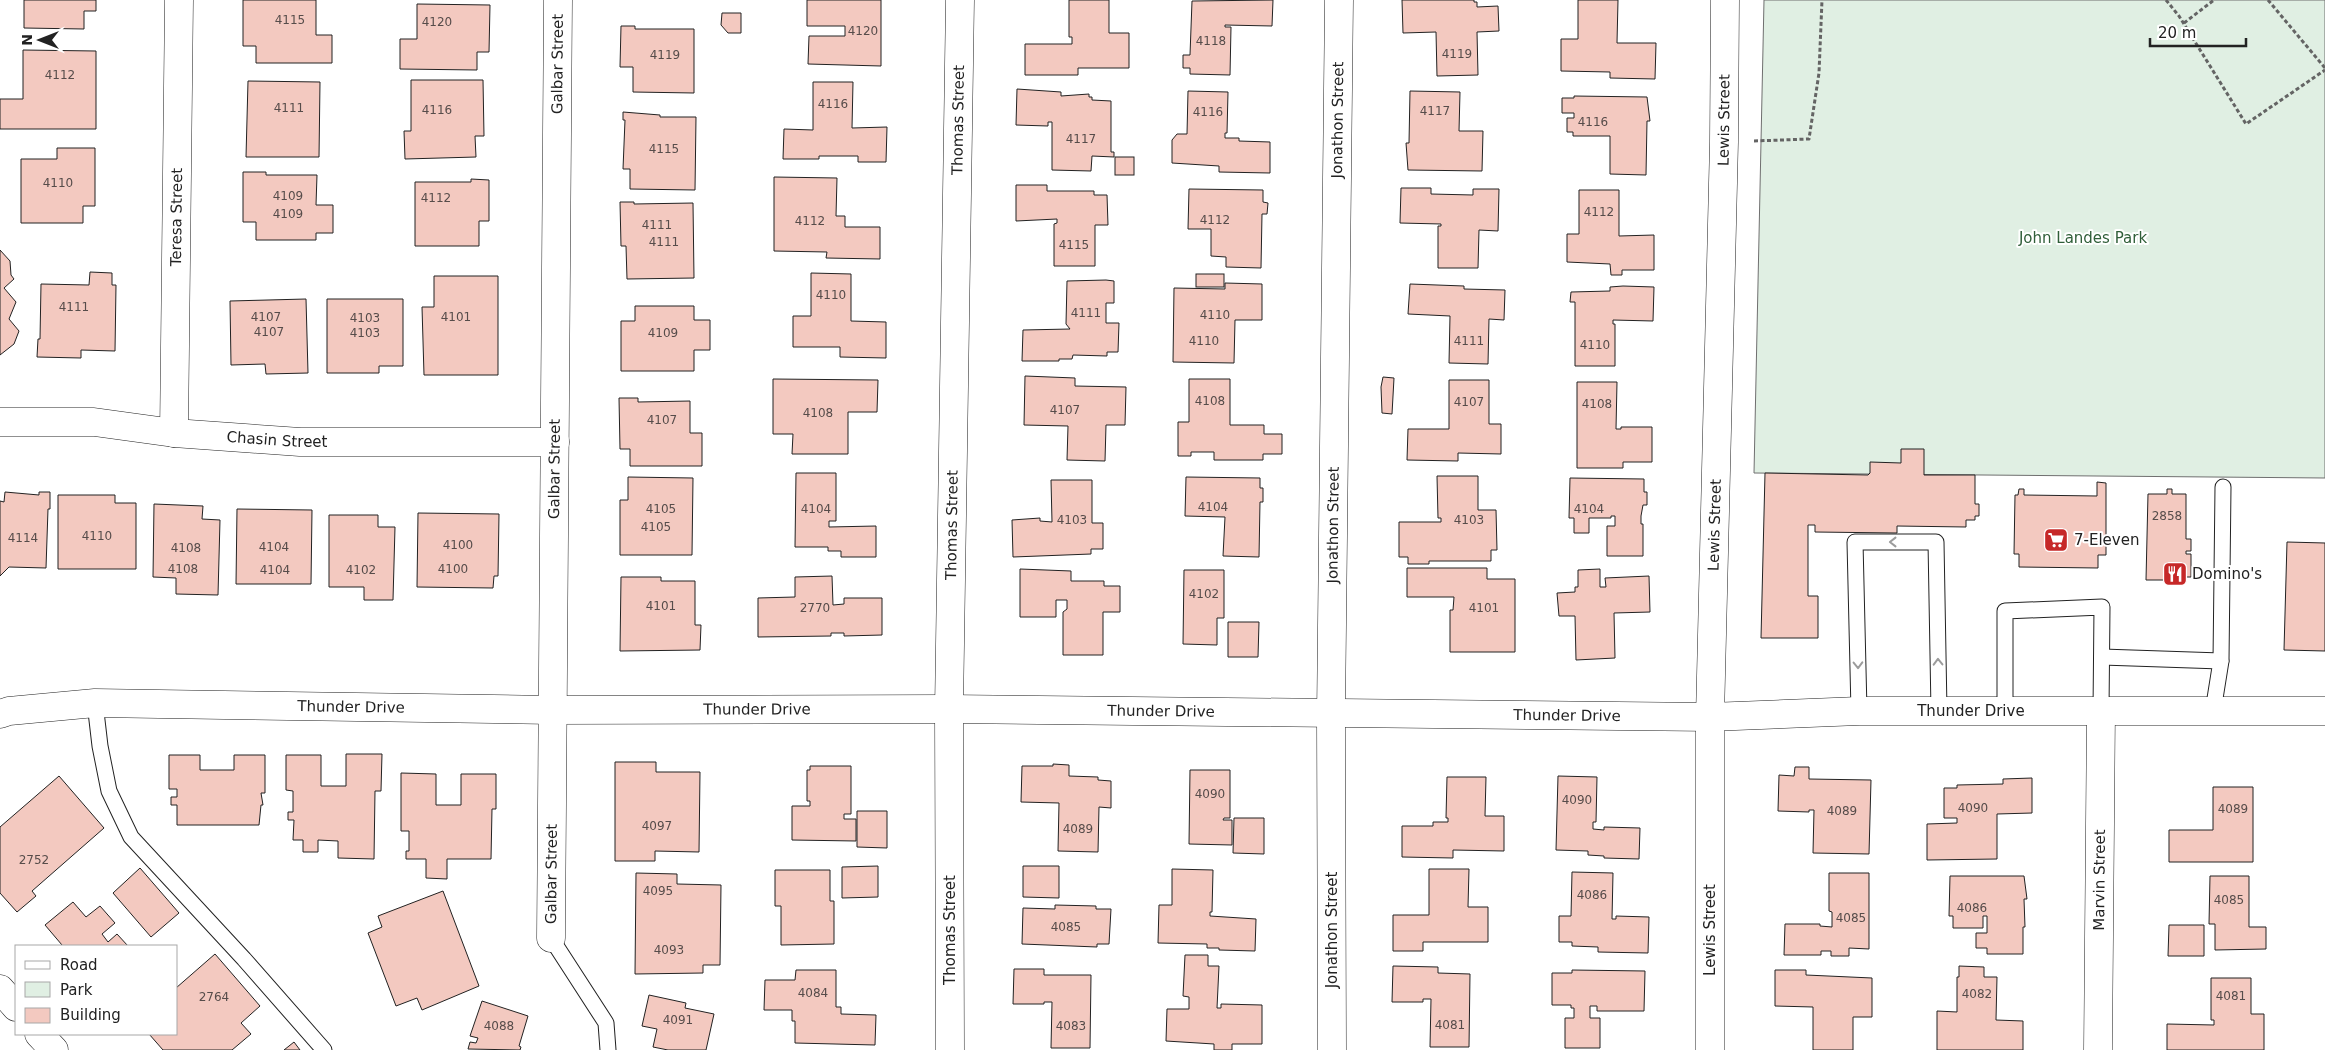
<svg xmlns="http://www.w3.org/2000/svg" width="2325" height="1050" font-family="'DejaVu Sans',sans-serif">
	<rect width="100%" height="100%" fill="#fff"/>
	<path fill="#e0efe3" stroke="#6f6f6f" d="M1764,0H2325V478L1754,473Z"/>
	<g fill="#f3c9c0" stroke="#222">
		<path d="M24,0H96V11H84V29L24,28Z"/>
		<path d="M243,0H316V35H332V63H256V46H243Z"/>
		<path d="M807,0H881V66L808,64L809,36H845V26H807Z"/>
		<path d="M1069,0H1109V33H1129V68H1078V75H1025V44H1072V37H1069Z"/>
		<path d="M1273,0L1272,26L1225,25V27H1231L1230,75L1190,74V68H1183V55H1190L1192,1Z"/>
		<path d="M1402,0H1474V2H1477V7L1498,6L1499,31L1477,32L1478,75L1437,76L1436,32L1403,33Z"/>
		<path d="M1578,0H1618L1617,43H1656L1655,79L1610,78V72L1561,71V39H1578Z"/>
		<path d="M417,4L490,5L489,52H477V70L400,69V39H417Z"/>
		<path d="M722,13H741V33H728L721,25Z"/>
		<path d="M621,26H635V29H694V93L633,92V67H620Z"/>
		<path d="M23,50L96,51V129H0V99H23Z"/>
		<path d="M411,80H483L484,136H475L476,157L405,159L404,131H411Z"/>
		<path d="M248,81L320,82L319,157H246Z"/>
		<path d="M813,82H853L852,128L887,127L886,162H858V156H819V159H783L784,129L813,130Z"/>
		<path d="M1017,89L1061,92V96L1089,94V97H1092V100L1111,101V152H1114V157L1092,156L1091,171L1052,170V122H1048V126L1016,125Z"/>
		<path d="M1188,91L1228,92L1227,133H1225V138H1239V141L1270,142V173L1219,172V166L1172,163V140L1177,134H1187Z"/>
		<path d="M1410,91L1460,92L1459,131H1483L1482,171L1408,170L1406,143H1409Z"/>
		<path d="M1574,96L1647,97L1650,121H1647L1646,175L1610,174V136H1573V132H1567V118H1574V113H1562V98H1574Z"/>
		<path d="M623,112L660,115V117H696L695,190L630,189V169H623L625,120H623Z"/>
		<path d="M57,148H95V206H83V223H21V159H57Z"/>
		<rect x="1115" y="157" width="19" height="18"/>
		<path d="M243,172H266V175H317L316,205H333V233H316V240H256V222H243Z"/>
		<path d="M774,177L837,178L836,216H845V227H880V259L826,258L827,252L774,251Z"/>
		<path d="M471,179L489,180V221H479V246H415V182H471Z"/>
		<path d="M1016,185H1047V191H1094V195H1107L1108,225H1095V266H1054V224L1057,223V219L1016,221Z"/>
		<path d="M1401,188H1431V194L1473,195V189H1499L1498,231L1479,230L1478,268H1438V226H1441V224L1400,223Z"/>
		<path d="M1189,189L1263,190V202L1268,203L1267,214H1262L1261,268L1226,267V257L1211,256V229H1188Z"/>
		<path d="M1579,190H1619V236L1654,235V270H1622V275H1611L1610,264L1567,262V234H1579Z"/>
		<path d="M620,202H634V204L693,203L694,278L627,279L626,246H621Z"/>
		<path d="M0,250L10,261L11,275L14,279L4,288L16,302L9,319L19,331L14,344L0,355Z"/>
		<path d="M90,272L112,273V285H116L115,351L81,350V358L37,357L38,339H40L41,284L89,285Z"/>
		<path d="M811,273L851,274V321L886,322V358L840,357V347H793V316H811Z"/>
		<rect x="1196" y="274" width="28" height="13"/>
		<path d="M434,276H498V375H424L422,307H434Z"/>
		<path d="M1106,280L1114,281V303H1106V323H1119L1118,352H1107V356L1073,355L1072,359H1059V361H1022L1023,330L1070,329L1066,324L1067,281Z"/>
		<path d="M1225,283L1262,284V320H1235L1234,363L1173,362L1174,288L1225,289Z"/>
		<path d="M1410,284L1464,286V289L1505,290L1504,320L1489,319L1488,364L1449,363L1450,316L1408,314Z"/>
		<path d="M1623,286L1654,287L1653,321L1613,320V324H1615V366H1575V302H1570L1571,292L1610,291V287Z"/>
		<path d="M306,299L308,373L266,374L265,364L231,365L230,301Z"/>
		<path d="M327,299H403V366H379V373H327Z"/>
		<path d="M635,306H694V320H710V350H694V371H621V321H635Z"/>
		<path d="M1025,376L1075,378V386L1126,387L1125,425H1106L1105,461L1067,460L1068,426L1024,425Z"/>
		<path d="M1383,377L1394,378L1392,414L1382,413L1381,387Z"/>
		<path d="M773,379L878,380L877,412H848V454H792L793,434H773Z"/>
		<path d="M1189,379H1230V425H1264V434H1282V454H1263V460H1214V452H1191V456H1178V422H1189Z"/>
		<path d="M1449,380H1489V424H1501V454L1458,453V461L1407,460L1408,429H1449Z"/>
		<path d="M1577,382H1617L1616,429H1621V427H1652V462H1623V468H1577Z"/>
		<path d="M619,398H638V402L690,401V433H702V466H630V449H620Z"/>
		<path d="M1901,449H1924V475H1975V504H1979V516H1975V520H1966V527L1897,526V533L1815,532V525H1808V596H1818V638H1761L1765,473L1868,475L1870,473V462L1901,463Z"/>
		<path d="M796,473H836V521H829V527L876,526V557H841V551H828V547H795Z"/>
		<path d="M1437,476H1478V510H1496L1497,550H1491V561H1429V564H1408V557H1399V522H1441V518H1438Z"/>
		<path d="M628,477L693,478L692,555H620V500H628Z"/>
		<path d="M1186,477L1260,478V488H1263V502H1260L1259,557L1223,556L1225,517L1185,516Z"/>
		<path d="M1570,478L1644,479V492H1647V505H1643L1641,516V524H1643V556H1607V526H1615V516H1611V518H1589V533H1574V518H1569Z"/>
		<path d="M1051,480H1092V523H1103V549H1091V554L1013,557L1012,520L1040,518V521L1052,522Z"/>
		<path d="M2097,482L2106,483V555H2098V568L2019,567V554H2014L2015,495H2018L2019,489H2024V495L2097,496Z"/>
		<path d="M2167,489H2172V494H2186V539H2191V551H2186V554H2191V577H2186V580H2146L2148,494H2167Z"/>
		<path d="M5,492L39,495V492H50V509H48L46,568L9,567L0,576V501L4,502Z"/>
		<path d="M58,495H115V503H136V569H58Z"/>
		<path d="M154,504L203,506L202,519L220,520L218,595L176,594V578L153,577Z"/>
		<path d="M237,509L312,510L311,584H236Z"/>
		<path d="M418,513L499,514L498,576H494L493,588L417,587Z"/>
		<path d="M329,515H378V527H395L393,600H364V587H329Z"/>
		<path d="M2287,542L2325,543V651L2284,650Z"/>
		<path d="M1407,568H1487V579H1515V652H1450V610H1453L1454,597H1407Z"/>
		<path d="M1020,569L1071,571V581H1104V586H1120V612H1103V655H1063V612L1067,609V600H1056V617H1020Z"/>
		<path d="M1600,569V587H1606L1605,578L1649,576L1650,612L1614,613L1615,658L1576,660L1575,616H1559L1557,593L1575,592V587H1578V570Z"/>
		<path d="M1184,570H1224V618H1217V645L1183,644Z"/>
		<path d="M832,576L833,605L844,604V598H882V635L844,636V633H831V636L758,637V598L795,597V577Z"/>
		<path d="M621,577H661V581H695V625H701L700,650L620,651Z"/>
		<path d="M1228,622H1259L1258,657H1228Z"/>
		<path d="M346,754H382L381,791H375L374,859L338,858V841L318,840V852H303V840H293L294,820H288V812H293V791L286,790V755H321V786H346Z"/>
		<path d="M169,755H200V770H234V755H265V793H261L263,805H261L259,825H177V805H171V797H177V789H169Z"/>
		<path d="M615,762H656V772H700L699,852L655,851V861H615Z"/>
		<path d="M1053,764L1069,765V776L1098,777V780L1111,781V808L1099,807L1098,852L1058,851L1059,803L1021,802L1022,766H1053Z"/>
		<path d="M810,766H851V814H844V819H856V841L792,840V806H810V801H807V770H810Z"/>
		<path d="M1795,767H1809V779L1871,780L1869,854L1813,853L1814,810H1809V812L1778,811L1779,775L1794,776Z"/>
		<path d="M1190,770H1230V818H1224L1223,820H1232V845L1189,844Z"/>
		<path d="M401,773L436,774V805H461V774H496V809H492L491,859H447V879L426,878V859H406V851H409V831H401Z"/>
		<path d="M59,776L104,828L32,891L36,896L17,912L0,893V827Z"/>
		<path d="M1558,776L1597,777L1596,822H1593V829L1604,830V827L1640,828L1639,859L1604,858V856L1588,855V851L1556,850Z"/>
		<path d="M1447,777H1486L1485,816H1504V851L1453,850V858L1402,857V826H1433V822H1448V818H1446Z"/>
		<path d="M2032,778V813L1997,814V859L1927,860V824L1957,823V818H1944V788H1957V785L2003,784V779Z"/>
		<path d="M2213,787H2253V862H2169V830H2213Z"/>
		<path d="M857,811H887V848L857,847Z"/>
		<path d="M1234,818H1264V854L1233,853Z"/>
		<path d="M878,866V897L842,898V867Z"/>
		<path d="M1023,866H1059V898L1023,897Z"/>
		<path d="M140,868L179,913L151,937L113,893Z"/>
		<path d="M1172,869L1213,870L1212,912H1210V916L1256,919L1255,951L1219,950V948H1207V944L1158,943L1159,905H1172Z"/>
		<path d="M1429,869H1469L1468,907H1488V942H1423V951H1393V915H1429Z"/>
		<path d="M775,870H830V901H834V944L781,945V906H775Z"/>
		<path d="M1572,872L1613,873L1612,919H1616V916L1649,917L1648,953L1598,952V947L1572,946V942H1559V916H1571Z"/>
		<path d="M636,873L677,874V884L721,885L720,965H703V973L635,974Z"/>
		<path d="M1829,873H1869V949L1849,948V956H1831V951H1821V955H1784L1785,924H1820V926L1832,927V912L1829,911Z"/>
		<path d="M1950,876H2024L2027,899H2024L2025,927H2023V954H1987V948H1976V933H1987V916H1983V928H1953V916H1949Z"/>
		<path d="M2210,876H2249V927H2266V949L2215,950V924H2209Z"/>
		<path d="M443,891L479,986L422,1010L417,998L396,1006L368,933L382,927L378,916Z"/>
		<path d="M73,902L86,917L100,906L115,923L102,934L108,942L117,934L128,946H60L62,945L45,925Z"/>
		<path d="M1055,905L1096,906V909H1111L1109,944H1097V947L1022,944L1023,908L1055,909Z"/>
		<path d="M2169,925H2204V956H2168Z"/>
		<path d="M215,954L260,1006L241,1023L251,1034L232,1050H163L149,1034H176V988Z"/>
		<path d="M1185,955H1208V966H1219L1217,1008H1221V1004L1262,1005V1044H1232V1050H1214V1044L1166,1041L1167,1009H1189V997L1183,996Z"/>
		<path d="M1393,966L1438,967V973L1470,974L1469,1047H1430L1431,999H1423V1002H1392Z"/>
		<path d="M1959,966L1984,967V977H1997L1996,1020L2023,1021V1050H1937V1011L1957,1012V977H1959Z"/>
		<path d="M1014,969H1044V975H1091L1090,1048H1051L1052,1002H1044V1004H1013Z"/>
		<path d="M796,970H836V1007H841V1014L876,1015L875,1045L795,1043V1021H792V1010H764L765,980H795Z"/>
		<path d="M1572,970L1645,971L1644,1011H1597V1006H1590V1018H1600V1048H1565V1018H1574V1008H1571V1005H1552V973H1572Z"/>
		<path d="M1775,970H1806V975L1872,978V1017H1853V1050H1813V1007L1775,1006Z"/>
		<path d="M2211,978H2251V1014H2264V1050H2167V1024L2214,1025V1020H2211Z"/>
		<path d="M649,995L686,1003L685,1008L714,1014L706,1050H668L653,1047L657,1029L642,1026Z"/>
		<path d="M482,1001L528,1016L519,1046L521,1047L520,1050L468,1049L470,1042L476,1043L478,1038L470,1036Z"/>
		<path d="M294,1042L300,1050H284Z"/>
	</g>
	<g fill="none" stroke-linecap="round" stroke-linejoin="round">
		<defs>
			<g id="lane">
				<path d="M2102,657L2221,661L2213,711"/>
				<path d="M2221,661L2223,487"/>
				<path d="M95,703L100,746L109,791L131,837L244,959L324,1050"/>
				<path d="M1859,711L1855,542H1936L1939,711"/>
				<path d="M2005,711V611L2102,607L2101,711"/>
				<path d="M551,938L606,1023L608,1050"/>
			</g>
			<g id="street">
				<path id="s1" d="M0,422H94L174,433L300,442H555"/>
				<path id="s2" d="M174,433L179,0"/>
				<path id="s3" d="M551,938L558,0"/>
				<path id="s4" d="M950,1050L949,709L960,0"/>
				<path id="s5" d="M1332,1050L1331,715L1339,0"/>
				<path id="s6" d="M1710,1050V717L1724,142L1725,0"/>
				<path id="s7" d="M2098,1050L2101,711"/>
			</g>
			<g id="secondary">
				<path id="s8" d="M0,714L9,711L95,703L552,710L949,709L1710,717L1859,711H2325"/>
			</g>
			<g id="primary">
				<path d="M0,989L16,1007"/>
				<path d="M39,1034L54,1050"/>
			</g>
		</defs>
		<use href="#lane" stroke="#222" stroke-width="17"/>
		<use href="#street" stroke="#222" stroke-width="29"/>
		<use href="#secondary" stroke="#222" stroke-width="29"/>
		<use href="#primary" stroke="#222" stroke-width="29"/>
		<g stroke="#646464" stroke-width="3" stroke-dasharray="4 2.5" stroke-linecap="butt">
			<path d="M2166,0L2179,16L2246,124L2325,70"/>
			<path d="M2268,0L2325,68"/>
			<path d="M2184,23L2214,0"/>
			<path d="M1754,141L1809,139L1819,73L1822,0"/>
		</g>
		<use href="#lane" stroke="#fff" stroke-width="15"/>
		<use href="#street" stroke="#fff" stroke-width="28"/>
		<use href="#secondary" stroke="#fff" stroke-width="28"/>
		<use href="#primary" stroke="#fff" stroke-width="28"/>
	</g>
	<defs><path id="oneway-chevron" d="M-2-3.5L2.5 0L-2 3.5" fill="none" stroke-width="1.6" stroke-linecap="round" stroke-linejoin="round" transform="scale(1.25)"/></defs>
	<g stroke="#9c9c9c">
		<use href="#oneway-chevron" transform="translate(1893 542) rotate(-180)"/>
		<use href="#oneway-chevron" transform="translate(1938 662) rotate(-91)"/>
		<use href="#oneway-chevron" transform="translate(1858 665) rotate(89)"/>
	</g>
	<defs>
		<symbol id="supermarket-square" viewBox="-11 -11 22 22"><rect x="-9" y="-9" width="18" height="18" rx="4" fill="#c62828" stroke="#fff"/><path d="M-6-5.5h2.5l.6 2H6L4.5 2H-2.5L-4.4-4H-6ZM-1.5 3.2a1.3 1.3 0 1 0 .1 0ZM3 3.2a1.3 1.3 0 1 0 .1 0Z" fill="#fff"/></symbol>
		<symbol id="restaurant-square" viewBox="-11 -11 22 22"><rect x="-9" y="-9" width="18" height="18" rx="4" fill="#c62828" stroke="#fff"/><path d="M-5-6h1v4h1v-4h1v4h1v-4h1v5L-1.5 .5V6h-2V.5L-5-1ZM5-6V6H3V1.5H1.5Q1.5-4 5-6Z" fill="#fff"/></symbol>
	</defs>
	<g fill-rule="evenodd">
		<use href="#supermarket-square" x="2042" y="526" width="28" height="28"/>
		<use href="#restaurant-square" x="2161" y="560" width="28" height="28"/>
	</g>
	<g text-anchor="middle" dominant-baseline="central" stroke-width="4" stroke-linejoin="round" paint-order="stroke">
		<g font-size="12" fill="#564c4a">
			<text x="290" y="20">4115</text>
			<text x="437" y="22">4120</text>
			<text x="863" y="31">4120</text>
			<text x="1211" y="41">4118</text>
			<text x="1457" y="54">4119</text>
			<text x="665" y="55">4119</text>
			<text x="60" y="75">4112</text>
			<text x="833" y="104">4116</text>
			<text x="289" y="108">4111</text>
			<text x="437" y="110">4116</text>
			<text x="1435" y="111">4117</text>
			<text x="1208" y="112">4116</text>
			<text x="1593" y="122">4116</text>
			<text x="1081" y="139">4117</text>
			<text x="664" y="149">4115</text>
			<text x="58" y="183">4110</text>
			<text x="288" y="196">4109</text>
			<text x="436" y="198">4112</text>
			<text x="1599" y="212">4112</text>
			<text x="288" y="214">4109</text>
			<text x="1215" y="220">4112</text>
			<text x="810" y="221">4112</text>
			<text x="657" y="225">4111</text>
			<text x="664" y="242">4111</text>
			<text x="1074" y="245">4115</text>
			<text x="831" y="295">4110</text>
			<text x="74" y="307">4111</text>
			<text x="1086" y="313">4111</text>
			<text x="1215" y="315">4110</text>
			<text x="266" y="317">4107</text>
			<text x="456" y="317">4101</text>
			<text x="365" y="318">4103</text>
			<text x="269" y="332">4107</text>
			<text x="365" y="333">4103</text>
			<text x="663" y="333">4109</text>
			<text x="1204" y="341">4110</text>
			<text x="1469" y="341">4111</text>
			<text x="1595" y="345">4110</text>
			<text x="1210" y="401">4108</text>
			<text x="1469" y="402">4107</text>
			<text x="1597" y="404">4108</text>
			<text x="1065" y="410">4107</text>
			<text x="818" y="413">4108</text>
			<text x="662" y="420">4107</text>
			<text x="1213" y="507">4104</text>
			<text x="661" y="509">4105</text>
			<text x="816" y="509">4104</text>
			<text x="1589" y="509">4104</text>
			<text x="2167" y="516">2858</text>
			<text x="1072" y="520">4103</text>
			<text x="1469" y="520">4103</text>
			<text x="656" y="527">4105</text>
			<text x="97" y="536">4110</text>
			<text x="23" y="538">4114</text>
			<text x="458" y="545">4100</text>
			<text x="274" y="547">4104</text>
			<text x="186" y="548">4108</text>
			<text x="183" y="569">4108</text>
			<text x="453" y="569">4100</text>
			<text x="275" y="570">4104</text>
			<text x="361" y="570">4102</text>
			<text x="1204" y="594">4102</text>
			<text x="661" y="606">4101</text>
			<text x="815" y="608">2770</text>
			<text x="1484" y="608">4101</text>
			<text x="1210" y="794">4090</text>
			<text x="1577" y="800">4090</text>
			<text x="1973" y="808">4090</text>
			<text x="2233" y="809">4089</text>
			<text x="1842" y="811">4089</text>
			<text x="657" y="826">4097</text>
			<text x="1078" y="829">4089</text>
			<text x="34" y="860">2752</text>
			<text x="658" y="891">4095</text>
			<text x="1592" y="895">4086</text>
			<text x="2229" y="900">4085</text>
			<text x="1972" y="908">4086</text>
			<text x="1851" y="918">4085</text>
			<text x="1066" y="927">4085</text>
			<text x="669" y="950">4093</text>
			<text x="813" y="993">4084</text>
			<text x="1977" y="994">4082</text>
			<text x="2231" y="996">4081</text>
			<text x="214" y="997">2764</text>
			<text x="678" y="1020">4091</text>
			<text x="1450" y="1025">4081</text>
			<text x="499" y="1026">4088</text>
			<text x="1071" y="1026">4083</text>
		</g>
		<g font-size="15" fill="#222" stroke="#fff">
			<text stroke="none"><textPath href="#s3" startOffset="874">Galbar Street</textPath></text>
			<text stroke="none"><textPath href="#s4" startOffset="930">Thomas Street</textPath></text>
			<text stroke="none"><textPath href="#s5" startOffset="930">Jonathon Street</textPath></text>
			<text stroke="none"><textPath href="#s6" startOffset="930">Lewis Street</textPath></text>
			<text stroke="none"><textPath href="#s2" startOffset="216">Teresa Street</textPath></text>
			<text stroke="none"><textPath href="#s1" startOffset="278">Chasin Street</textPath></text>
			<text stroke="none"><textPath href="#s3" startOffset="469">Galbar Street</textPath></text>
			<text stroke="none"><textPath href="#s4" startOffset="525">Thomas Street</textPath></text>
			<text stroke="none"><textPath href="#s5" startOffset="525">Jonathon Street</textPath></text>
			<text stroke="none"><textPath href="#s6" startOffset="525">Lewis Street</textPath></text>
			<text stroke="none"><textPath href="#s8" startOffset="352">Thunder Drive</textPath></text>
			<text stroke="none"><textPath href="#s8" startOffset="758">Thunder Drive</textPath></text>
			<text stroke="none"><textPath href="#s8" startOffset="1972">Thunder Drive</textPath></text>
			<text stroke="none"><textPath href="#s8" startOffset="1162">Thunder Drive</textPath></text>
			<text stroke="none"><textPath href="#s8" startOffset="1568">Thunder Drive</textPath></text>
			<text stroke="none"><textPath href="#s3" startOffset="64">Galbar Street</textPath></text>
			<text stroke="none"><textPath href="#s7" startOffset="170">Marvin Street</textPath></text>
			<text transform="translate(950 930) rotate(-90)">Thomas Street</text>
			<text transform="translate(1332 930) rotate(-90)">Jonathon Street</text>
			<text transform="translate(1710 930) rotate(-90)">Lewis Street</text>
		</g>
		<g font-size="15" fill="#2f5e38" stroke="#fff">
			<text x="2083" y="238">John Landes Park</text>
		</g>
		<g font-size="15" fill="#222" stroke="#fff" text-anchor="start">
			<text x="2074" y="540">7-Eleven</text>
			<text x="2192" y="574">Domino's</text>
		</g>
	</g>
	<rect x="15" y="945" width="162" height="90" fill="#ffffff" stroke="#a7a7a7"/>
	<rect x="25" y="961" width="25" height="8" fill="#ffffff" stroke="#a7a7a7"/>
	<text x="60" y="970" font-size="15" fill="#222222">Road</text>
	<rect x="25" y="982" width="25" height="15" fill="#e0efe3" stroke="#a7a7a7"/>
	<text x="60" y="995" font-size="15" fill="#222222">Park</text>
	<rect x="25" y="1008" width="25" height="15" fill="#f3c9c0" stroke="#a7a7a7"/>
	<text x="60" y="1020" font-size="15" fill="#222222">Building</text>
	<g transform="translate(40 40) rotate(270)" stroke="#ffffff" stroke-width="4" paint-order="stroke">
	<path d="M0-4L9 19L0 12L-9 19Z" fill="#222222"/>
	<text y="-8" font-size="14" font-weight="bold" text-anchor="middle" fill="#222222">N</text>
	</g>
	<path d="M2150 38v8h96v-8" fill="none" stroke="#222222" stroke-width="2.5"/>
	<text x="2158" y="38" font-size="15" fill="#222222" stroke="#ffffff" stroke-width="4" paint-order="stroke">20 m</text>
</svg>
